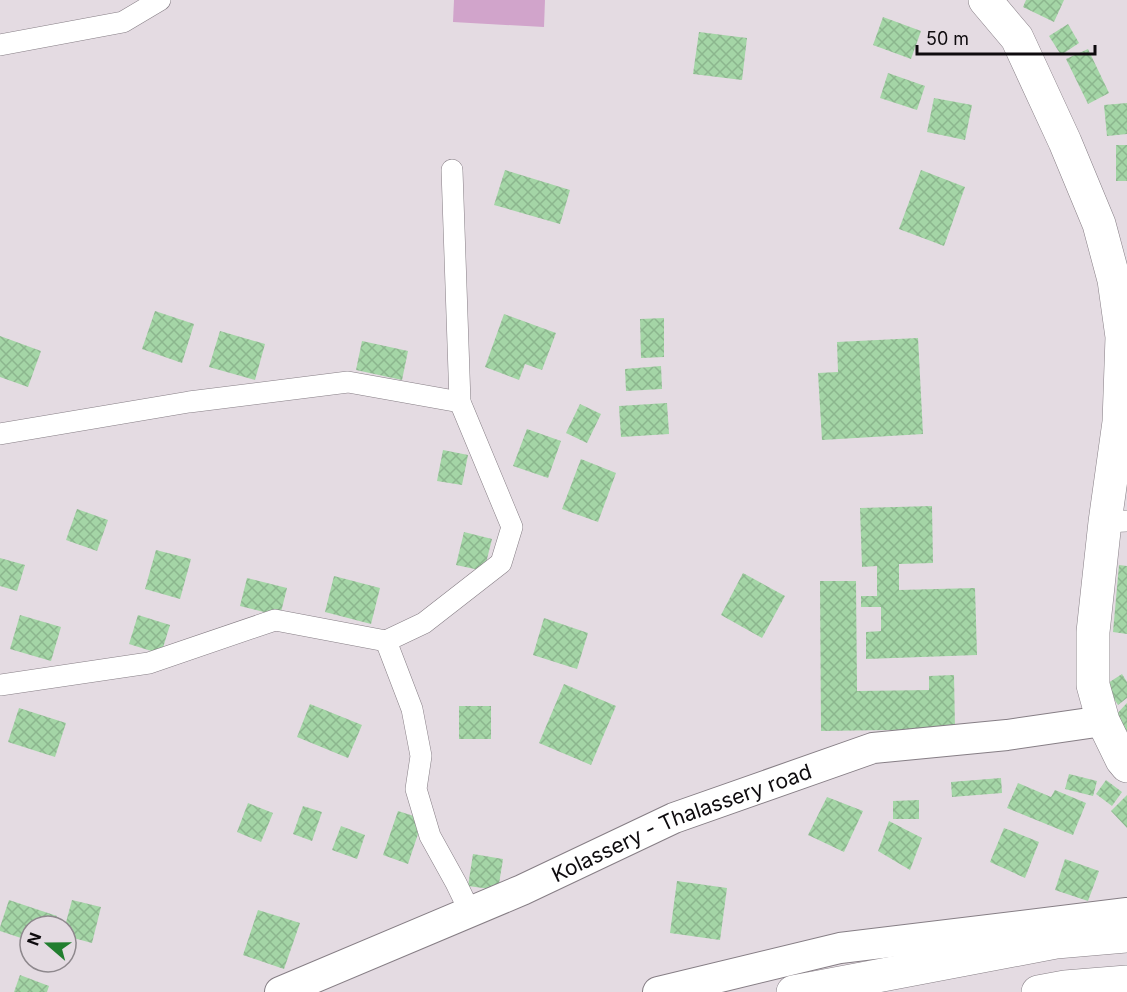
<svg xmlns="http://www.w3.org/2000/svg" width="1127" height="992" font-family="Inter,sans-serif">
	<defs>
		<pattern id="building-cross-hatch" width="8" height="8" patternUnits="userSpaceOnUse" patternTransform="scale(1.5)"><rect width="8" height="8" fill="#a4d5a6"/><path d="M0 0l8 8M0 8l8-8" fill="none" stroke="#8cb68e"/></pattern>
	</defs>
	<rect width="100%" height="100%" fill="#e4dbe2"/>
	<path fill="#d1a4cb" d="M454,0H545L544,27L453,22Z"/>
	<g fill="url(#building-cross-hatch)">
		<path d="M1026,0H1064L1054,22L1023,7Z"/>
		<path d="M883,17L921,31L911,59L873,45Z"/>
		<path d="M1068,24L1079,43L1061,55L1049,36Z"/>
		<path d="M699,32L747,38L742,80L693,74Z"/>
		<path d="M1088,49L1109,93L1088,104L1066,59Z"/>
		<path d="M888,73L925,86L917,110L880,98Z"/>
		<path d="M934,98L972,105L965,140L927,132Z"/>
		<path d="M1127,103V134L1107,136L1104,105Z"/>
		<rect x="1116" y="145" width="11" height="36"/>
		<path d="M505,170L570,190L560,224L494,205Z"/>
		<path d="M921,170L965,187L944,246L899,229Z"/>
		<path d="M155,311L194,324L182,363L142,349Z"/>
		<path d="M504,314L556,333L542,370L525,364L519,380L485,367Z"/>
		<path d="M664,318V357L641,358L640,319Z"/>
		<path d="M220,331L265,344L255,380L209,367Z"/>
		<path d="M0,336L41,351L28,387L0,377Z"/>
		<path d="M918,338L923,434L822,440L818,373L838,372L837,342Z"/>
		<path d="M362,341L408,351L402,380L356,370Z"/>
		<path d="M661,366L662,389L626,391L625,369Z"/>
		<path d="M667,403L669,434L621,437L619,406Z"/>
		<path d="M580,404L601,414L587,443L566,433Z"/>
		<path d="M527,429L561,441L548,478L513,466Z"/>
		<path d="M443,450L468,455L462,485L437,481Z"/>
		<path d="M581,459L616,473L598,522L562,509Z"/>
		<path d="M932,506L933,563L899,564V590L975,588L977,655L866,659V632L881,631V607H861V596H877V566L862,567L860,508Z"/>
		<path d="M77,509L108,520L97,551L66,540Z"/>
		<path d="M464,532L492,539L484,571L456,565Z"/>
		<path d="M156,550L191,559L180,599L145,589Z"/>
		<path d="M0,558L25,565L17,591L0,586Z"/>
		<path d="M1119,565L1127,566V634L1113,632Z"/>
		<path d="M743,573L785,596L762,638L721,615Z"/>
		<path d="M334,576L380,588L371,624L325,612Z"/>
		<path d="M247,578L287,588L280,616L240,606Z"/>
		<path d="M820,581H856L857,691L929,690V676L954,675L955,729L821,731Z"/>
		<path d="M20,615L61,627L51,661L10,649Z"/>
		<path d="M138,615L170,625L161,654L129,644Z"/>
		<path d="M544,618L588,633L577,669L533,655Z"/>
		<path d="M1122,674L1127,682V698L1118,705L1105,685Z"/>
		<path d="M564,684L616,706L591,765L539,743Z"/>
		<path d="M1127,703V731L1113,718Z"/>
		<path d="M310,704L362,725L348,758L297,737Z"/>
		<rect x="459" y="706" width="32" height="33"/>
		<path d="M19,708L66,723L55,757L8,742Z"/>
		<path d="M1069,774L1097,781L1093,796L1065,789Z"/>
		<path d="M1001,778L1002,793L952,797L951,782Z"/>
		<path d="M1106,780L1122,792L1112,806L1096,794Z"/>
		<path d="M1018,783L1051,797L1055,790L1086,803L1073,835L1007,808Z"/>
		<path d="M1127,795V828L1111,811Z"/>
		<path d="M827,797L863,811L844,852L808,835Z"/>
		<path d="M919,800V819H893V801Z"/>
		<path d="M248,803L273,813L261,842L237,832Z"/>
		<path d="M303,806L322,812L312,841L293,834Z"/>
		<path d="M398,811L423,819L408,864L383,855Z"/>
		<path d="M889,821L922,838L910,870L878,851Z"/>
		<path d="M341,826L365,835L357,859L332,850Z"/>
		<path d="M1004,828L1039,842L1025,878L990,862Z"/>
		<path d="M473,854L503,859L498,890L468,886Z"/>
		<path d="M1065,859L1099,871L1088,901L1055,890Z"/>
		<path d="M677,881L727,888L720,940L670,933Z"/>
		<path d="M9,900L57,916L54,926H30V941L0,931V927Z"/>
		<path d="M72,900L101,907L92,943L66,936L65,926Z"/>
		<path d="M258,910L300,923L284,969L243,955Z"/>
		<path d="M20,975L49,986L47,992H14Z"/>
	</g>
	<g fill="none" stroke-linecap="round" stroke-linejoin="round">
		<defs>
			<g id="street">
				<path d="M0,45L123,22L160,0"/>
				<path d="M0,434L189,402L348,382L460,402"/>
				<path d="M1105,522L1127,521"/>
				<path d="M386,641L412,709L421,756L416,789L430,836L456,883L470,912"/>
				<path d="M0,685L149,663L275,620L386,641L424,623L501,563L512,527L460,402L452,170"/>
			</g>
			<g id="secondary">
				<path id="s1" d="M280,992L522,890L674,818L873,748L1007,735L1103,721"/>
				<path d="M658,992L840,948L1127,913"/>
			</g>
			<path id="primary" d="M985,0L1017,38L1065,142L1099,224L1114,280L1122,337L1119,422L1105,522L1093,632V685L1103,721L1122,760L1127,766"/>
			<g id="highway">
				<path d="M793,992L1056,942L1127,936"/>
				<path d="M1038,992L1065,987L1127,982"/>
			</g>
		</defs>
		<use href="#street" stroke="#867e85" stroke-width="22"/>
		<use href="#secondary" stroke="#867e85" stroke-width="32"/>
		<use href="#primary" stroke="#867e85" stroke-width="34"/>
		<use href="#highway" stroke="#867e85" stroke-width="34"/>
		<use href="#street" stroke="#fff" stroke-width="21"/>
		<use href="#secondary" stroke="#fff" stroke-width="30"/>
		<use href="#primary" stroke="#fff" stroke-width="33"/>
		<use href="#highway" stroke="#fff" stroke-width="33"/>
	</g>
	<g text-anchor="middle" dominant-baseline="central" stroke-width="4.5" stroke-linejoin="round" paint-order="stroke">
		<g font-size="21" fill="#0e0b0e" stroke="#e4dbe2">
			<text stroke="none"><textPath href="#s1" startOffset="436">Kolassery - Thalassery road</textPath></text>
		</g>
	</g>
	<g transform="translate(48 944) rotate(290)"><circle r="28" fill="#e4dbe2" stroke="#8e888d" stroke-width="1.5"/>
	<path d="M0-4.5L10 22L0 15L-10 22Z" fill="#217e2f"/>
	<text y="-9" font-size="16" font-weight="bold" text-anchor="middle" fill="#0e0b0e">N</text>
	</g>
	<path d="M917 45v9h178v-9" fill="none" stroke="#0e0b0e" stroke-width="3"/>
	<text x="926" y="45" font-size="18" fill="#0e0b0e" stroke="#e4dbe2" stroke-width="4.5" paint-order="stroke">50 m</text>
</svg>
